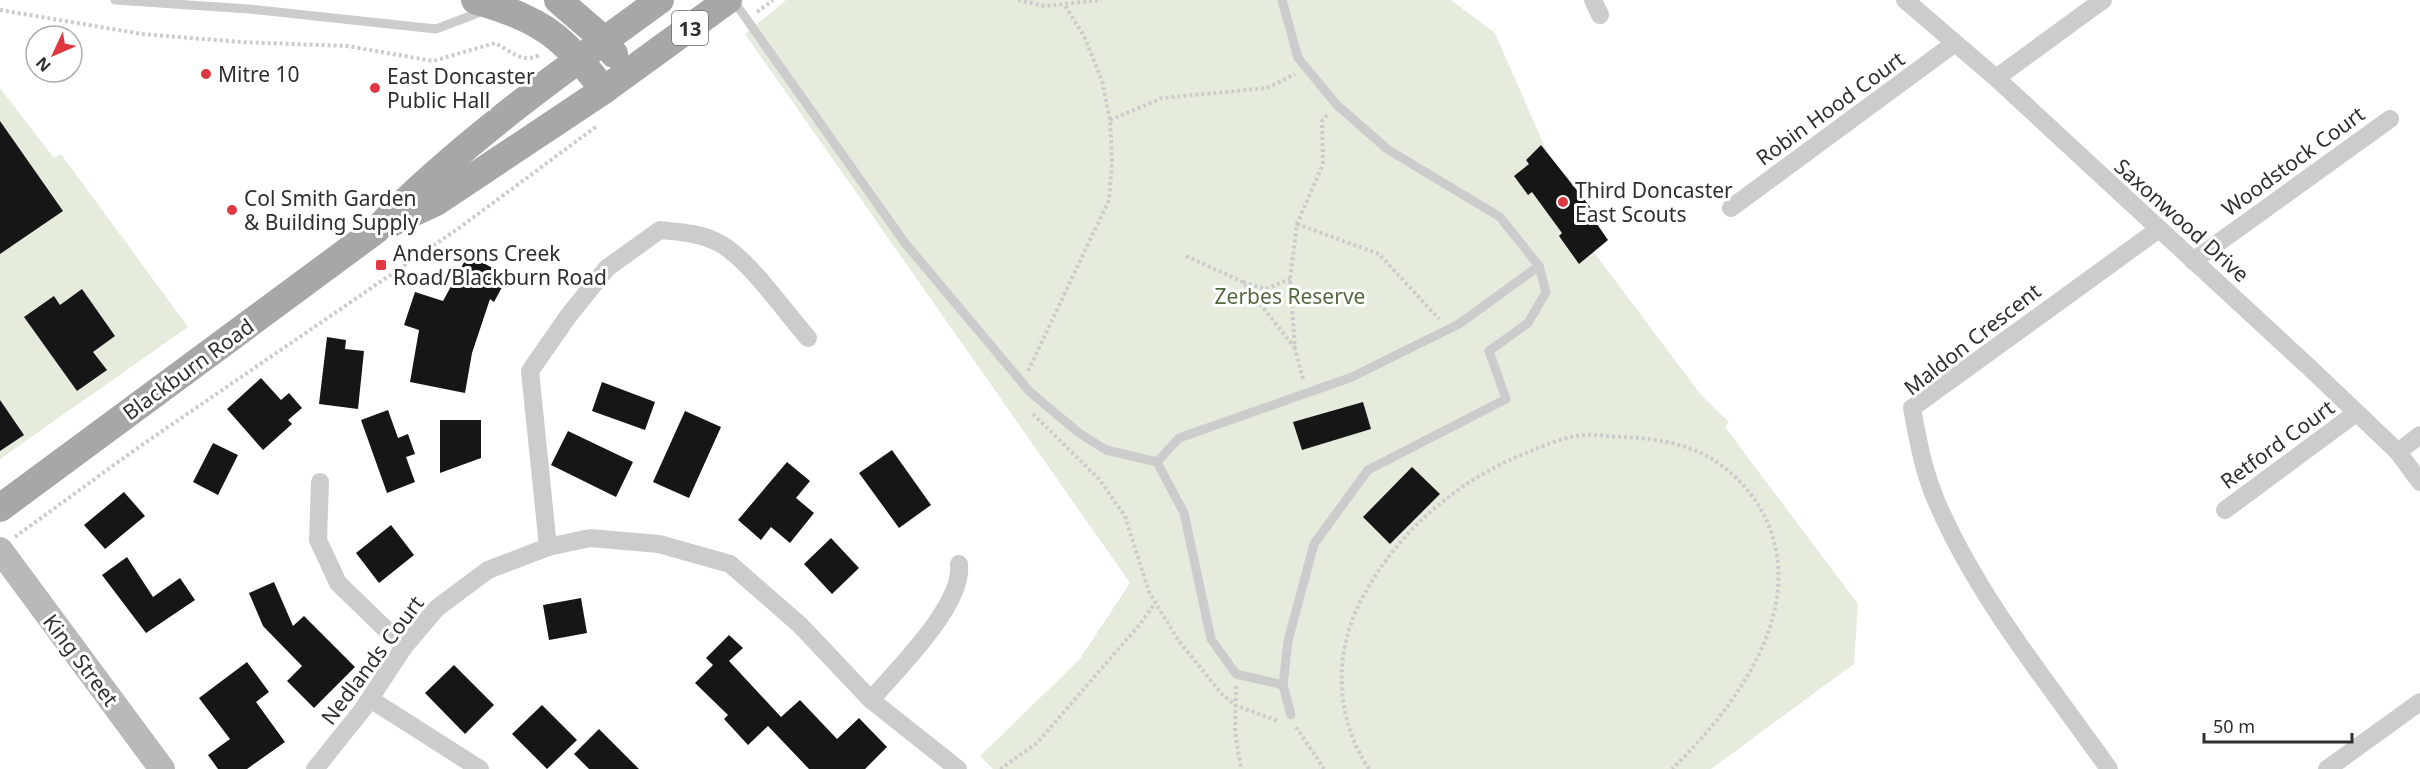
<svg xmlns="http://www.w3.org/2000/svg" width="2420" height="769" font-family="'Noto Sans',sans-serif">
	<rect width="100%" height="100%" fill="#fff"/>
	<g fill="#e5ecde">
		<path d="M786,0H1451L1495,33L1587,243L1701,395L1729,422L1725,427L1858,604L1854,664L1711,769H993L980,756L1079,660L1130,583L745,34Z"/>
		<path d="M0,88L54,158L61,154L188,327L0,459Z"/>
	</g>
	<g fill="#161616">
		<path d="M0,121L63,211L0,254Z"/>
		<path d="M1541,145L1591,208L1588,211L1608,240L1579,264L1559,236L1562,233L1532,192L1528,195L1514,176L1529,164L1526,160Z"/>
		<path d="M468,255L508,276L494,302L490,299L472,353L465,393L410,382L419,330L404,325L415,292L443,301Z"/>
		<path d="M82,289L115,336L93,352L107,370L77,391L24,317L54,296L60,305Z"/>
		<path d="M327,337L346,340L345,349L364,351L358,409L319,404Z"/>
		<path d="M261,378L281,400L289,393L302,408L288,420L292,424L263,450L227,409Z"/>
		<path d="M602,382L655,402L645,430L592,411Z"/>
		<path d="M0,400L24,435L0,451Z"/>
		<path d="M1363,402L1371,429L1302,450L1293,422Z"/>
		<path d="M388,410L398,438L408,434L415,454L406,457L415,482L387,493L361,420Z"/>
		<path d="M685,411L721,427L689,498L653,482Z"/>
		<path d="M440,420H481V458L440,473Z"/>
		<path d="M568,431L633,462L616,497L551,465Z"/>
		<path d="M213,443L238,455L218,495L193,482Z"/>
		<path d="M892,450L931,505L899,528L859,473Z"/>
		<path d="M787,462L810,481L796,498L814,513L790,543L771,527L761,540L738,520Z"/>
		<path d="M1412,467L1440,494L1390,544L1363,517Z"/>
		<path d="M124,492L145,516L105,549L84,525Z"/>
		<path d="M391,525L414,555L379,583L356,553Z"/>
		<path d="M831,538L859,568L832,594L804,564Z"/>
		<path d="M127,557L153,597L180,578L195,600L146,633L102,575Z"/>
		<path d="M274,582L293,626L304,616L355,667L314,708L287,681L302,666L263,626L249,593Z"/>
		<path d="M581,598L587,633L549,640L543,605Z"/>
		<path d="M729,635L743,648L729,661L781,717L800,700L837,739L859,718L887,747L865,769H809L768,726L748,745L724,719L728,715L695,683L713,665L706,658Z"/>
		<path d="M247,662L269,692L256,702L285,742L247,769H218L208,755L230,739L199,698Z"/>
		<path d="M454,665L494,705L465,734L425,693Z"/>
		<path d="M542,705L577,740L547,769L512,734Z"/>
		<path d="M599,729L639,769H589L574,754Z"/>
	</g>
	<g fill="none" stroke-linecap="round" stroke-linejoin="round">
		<g stroke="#ccc" stroke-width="4" stroke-dasharray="3 3" stroke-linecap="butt">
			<path d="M1018,0L1045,6L1102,0"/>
			<path d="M0,10L142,34L240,42L347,46L433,61L495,43C511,51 523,65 541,54"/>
			<path d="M757,12L773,0"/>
			<path d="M1110,120L1162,98L1267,88L1295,74"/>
			<path d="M1297,224L1379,254L1439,319"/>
			<path d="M1186,256L1243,282L1295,348"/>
			<path d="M1243,282L1266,289L1290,279"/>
			<path d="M1028,371L1109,200L1112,163L1110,120L1102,81L1084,36L1064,4"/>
			<path d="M1303,379L1295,348L1290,279L1297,224L1323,164L1322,121L1328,114"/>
			<path d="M1033,414L1099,479L1125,516L1149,592L1178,640L1222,694L1235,705L1278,721"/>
			<path d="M15,537L136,449L459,228L597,126"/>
			<path d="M1236,686L1235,732L1241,769"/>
			<path d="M1296,727L1324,769"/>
			<path d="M1000,769L1037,743L1141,623L1155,603"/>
			<path d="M1369,769C1334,717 1333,649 1364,595C1401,527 1461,478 1533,450C1548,444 1567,436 1584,435C1596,434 1610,437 1623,437C1646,438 1671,441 1694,450C1720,460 1744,482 1759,506C1815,600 1739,704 1672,769"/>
		</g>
		<g stroke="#ccc" stroke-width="9">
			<path d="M115,0L249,9L436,29L486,10"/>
			<path d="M733,0L905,243L1030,392L1079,433L1106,450L1157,462L1184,513L1211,639L1236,674L1283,685"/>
			<path d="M1282,0L1298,58L1337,105L1387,149L1500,217L1539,266L1546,292L1528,323L1489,351L1506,399L1368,470L1314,544L1288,641L1283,685L1291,715"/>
			<path d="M1157,462L1179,438L1352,377L1459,324L1539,266"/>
		</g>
		<g stroke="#ccc" stroke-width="18">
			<path d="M1593,0L1600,15"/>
			<path d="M1905,0L1996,78L2311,369L2398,452L2420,482"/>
			<path d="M1996,78L2103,0"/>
			<path d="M1731,208L1955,43"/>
			<path d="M2193,261L2390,119"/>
			<path d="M2398,452L2420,435"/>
			<path d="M320,482L318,540L338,583L404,647"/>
			<path d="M2225,510L2356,413"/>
			<path d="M548,547L530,371L569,315L607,268L660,230C680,232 701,233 719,243C748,258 785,312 808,338"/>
			<path d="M370,699L480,769"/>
			<path d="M871,700C896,670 964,605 959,564"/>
			<path d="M315,769L363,709L404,647L437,608L488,570L548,547L590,538L659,544L730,564L800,625L871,700L958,769"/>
			<path d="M2109,769C2049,684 1980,601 1938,505C1924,474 1918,441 1912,408L2159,229"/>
			<path d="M2327,769L2420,702"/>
		</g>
		<path stroke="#b9b9b9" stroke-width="26" d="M0,550L162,769"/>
		<g stroke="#a7a7a7" stroke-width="28">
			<path d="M475,0C544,21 560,34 604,90"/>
			<path d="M558,0L594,31L614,54"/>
			<path d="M391,223L436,202L604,90L728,0"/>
			<path d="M0,508L376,230C461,143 561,72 660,0"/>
		</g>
	</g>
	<g fill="#de3940" stroke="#fff" stroke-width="2">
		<circle cx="206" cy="74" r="6"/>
		<circle cx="375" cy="88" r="6"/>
		<circle cx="1563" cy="202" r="6"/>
		<circle cx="232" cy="210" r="6"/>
		<rect x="375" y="259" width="12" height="12" rx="3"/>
	</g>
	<g text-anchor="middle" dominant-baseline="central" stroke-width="6" stroke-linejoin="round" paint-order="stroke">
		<rect fill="#fff" stroke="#6d6d6d" stroke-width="1.5" x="672" y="11" width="36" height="34" rx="4.5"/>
		<g font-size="20" font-weight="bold" fill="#2f2f2f">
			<text x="690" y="28">13</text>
		</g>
		<g font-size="21" fill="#2f2f2f" stroke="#fff" text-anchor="start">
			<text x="218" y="74">Mitre 10</text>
			<text x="387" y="76">East Doncaster<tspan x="387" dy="24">Public Hall</tspan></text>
			<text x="1575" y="190">Third Doncaster<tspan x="1575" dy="24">East Scouts</tspan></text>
			<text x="244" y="198">Col Smith Garden<tspan x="244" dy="24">&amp; Building Supply</tspan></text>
			<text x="393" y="253">Andersons Creek<tspan x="393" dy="24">Road/Blackburn Road</tspan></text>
		</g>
		<g font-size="21" fill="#2f2f2f" stroke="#fff">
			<text transform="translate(1830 108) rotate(-36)">Robin Hood Court</text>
			<text transform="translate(2293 161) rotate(-36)">Woodstock Court</text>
			<text transform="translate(2182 220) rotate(42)">Saxonwood Drive</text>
			<text transform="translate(1972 339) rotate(-38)">Maldon Crescent</text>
			<text transform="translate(188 369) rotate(-36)">Blackburn Road</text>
			<text transform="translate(2277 444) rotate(-36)">Retford Court</text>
			<text transform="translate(81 660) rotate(53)">King Street</text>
			<text transform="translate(372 660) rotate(-53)">Nedlands Court</text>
		</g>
		<g font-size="21" fill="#51693e" stroke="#fff">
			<text x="1290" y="296">Zerbes Reserve</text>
		</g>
	</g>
	<g transform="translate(54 54) rotate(226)"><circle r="28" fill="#ffffff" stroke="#acacac" stroke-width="1.5"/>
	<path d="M0-4.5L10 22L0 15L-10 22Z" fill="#de3940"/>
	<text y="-9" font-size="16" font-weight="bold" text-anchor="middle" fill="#2f2f2f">N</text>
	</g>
	<path d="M2204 733v9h148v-9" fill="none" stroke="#2f2f2f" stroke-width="3"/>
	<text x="2213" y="733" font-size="18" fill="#2f2f2f" stroke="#ffffff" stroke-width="4.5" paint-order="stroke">50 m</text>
</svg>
